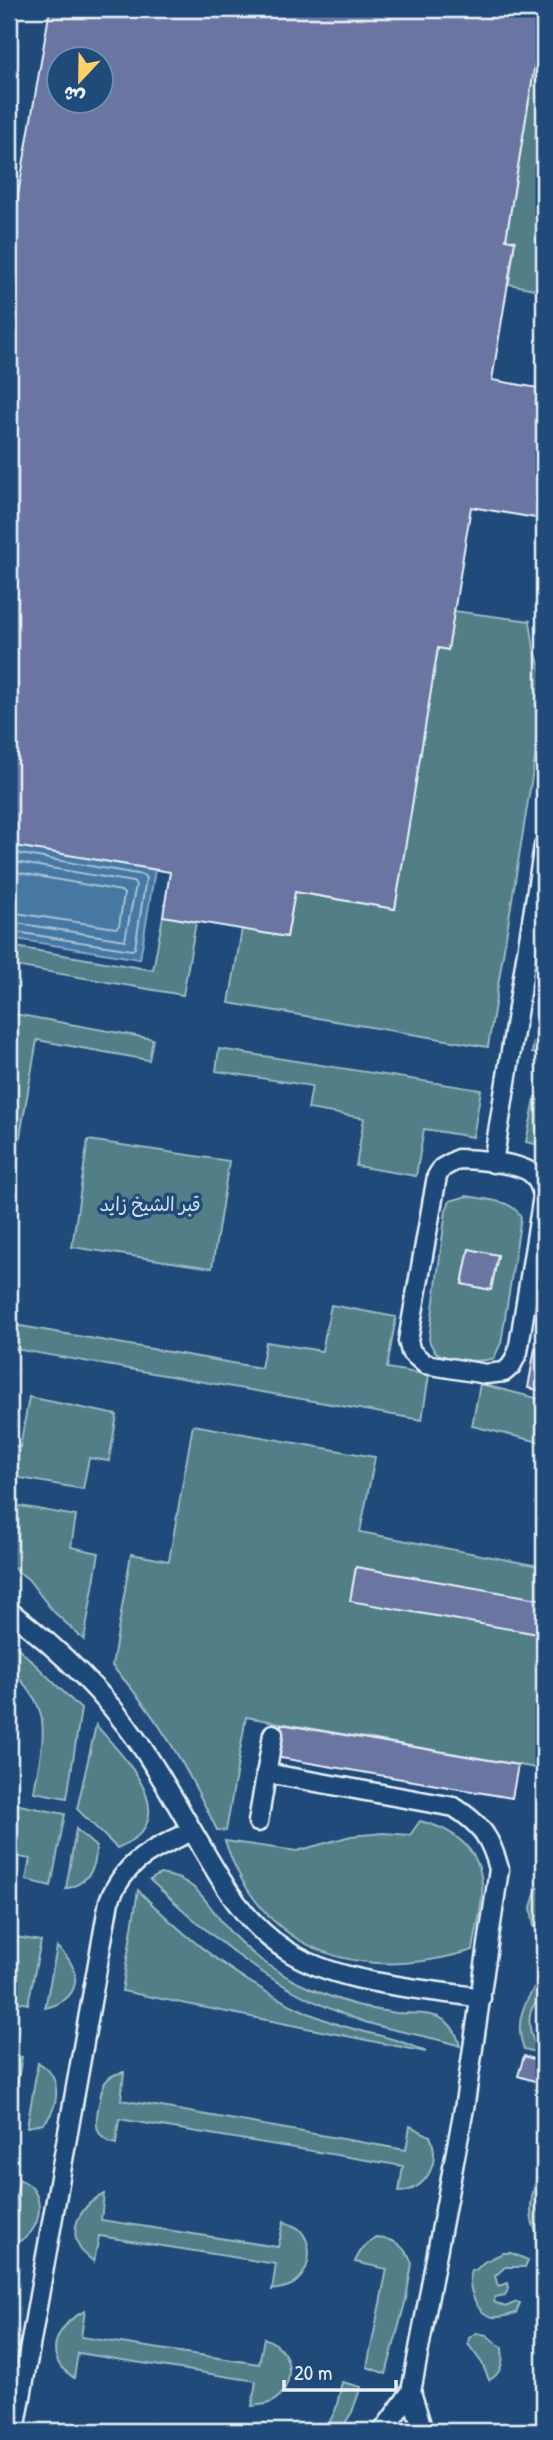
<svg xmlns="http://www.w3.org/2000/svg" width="553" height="2440" font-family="'Patrick Hand','Playpen Sans Arabic',sans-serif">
	<rect width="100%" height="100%" fill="#1f4a7a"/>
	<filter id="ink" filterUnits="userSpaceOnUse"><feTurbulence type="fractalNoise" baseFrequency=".0143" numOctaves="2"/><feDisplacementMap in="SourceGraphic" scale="14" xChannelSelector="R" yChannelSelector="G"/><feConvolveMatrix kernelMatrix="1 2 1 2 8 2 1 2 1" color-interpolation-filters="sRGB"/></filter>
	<g filter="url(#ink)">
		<g fill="#517e87" stroke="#9cb8c0" stroke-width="2" fill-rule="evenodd">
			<path d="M544,9V291L509,284L515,242L506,239Z"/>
			<path d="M454,611L530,621L534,649L544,677V703L488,1047L229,1003L242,929L287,937L295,892L395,909L438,648Z"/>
			<path d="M163,916L196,922L183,995L9,965V946L153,970Z"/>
			<path d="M544,981V1056L532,1053Z"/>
			<path d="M9,1013L153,1039L149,1060L37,1040L16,1159L9,1158Z"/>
			<path d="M219,1049L481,1090L473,1137L424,1129L416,1176L356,1166L364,1118L308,1109L312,1086L216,1071Z"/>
			<path d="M535,1099L544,1102V1146L526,1142Z"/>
			<path d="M88,1140L229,1161L212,1268L72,1247Z"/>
			<path d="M467,1196C486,1200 512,1199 521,1217L501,1343L494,1358C481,1363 443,1361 434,1350C433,1349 429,1341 429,1339L446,1210L450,1201ZM469,1249L498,1256L490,1290L462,1284Z"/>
			<path d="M331,1305L396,1317L387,1368L429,1375L422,1420L9,1348V1324L261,1368L266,1342L322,1351Z"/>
			<path d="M480,1384L544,1400V1443L472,1426Z"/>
			<path d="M29,1397L117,1415L109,1461L89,1458L83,1489L9,1476V1445L20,1447Z"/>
			<path d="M193,1425L375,1457L360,1532L544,1567V1726L536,1768L246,1717L226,1831L217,1830C187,1768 159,1717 112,1666L131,1554L169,1561Z"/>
			<path d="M9,1504L76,1516L71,1547L99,1553L84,1640L52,1610L28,1579L9,1565Z"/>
			<path d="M9,1639L81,1709L67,1798L34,1792C43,1738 56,1709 9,1669Z"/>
			<path d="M96,1725C126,1760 187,1820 117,1848L77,1809Z"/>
			<path d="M9,1803L65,1814L51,1886L26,1880L30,1859L9,1855Z"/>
			<path d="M420,1821C452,1828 479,1848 482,1883C484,1902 476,1930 473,1950C363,1983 264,1957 225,1841L297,1851L351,1836L383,1833L410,1835Z"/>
			<path d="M76,1829L96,1847C97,1869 87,1883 66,1889Z"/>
			<path d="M160,1874C201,1879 206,1906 231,1933C253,1956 279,1975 309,1988C336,2000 366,2009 396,2013C410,2014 425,2012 438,2017C451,2022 457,2033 460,2046C428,2035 394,2032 362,2021C270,1989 220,1944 150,1880Z"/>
			<path d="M537,1888H544V1926L534,1927L531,1907Z"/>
			<path d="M138,1890C192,1945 255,1994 328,2021C360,2033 395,2036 426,2052L122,1991Z"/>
			<path d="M16,1937L41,1941L28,2004L9,2000V1961H11Z"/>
			<path d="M57,1947C84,1969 82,2000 45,2008Z"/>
			<path d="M544,1977V1998C521,2007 530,2036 539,2053L524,2049C513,2021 525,2002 540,1978Z"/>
			<path d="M9,2054L22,2057L10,2122L9,2121Z"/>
			<path d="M38,2063C63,2074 60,2108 43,2124L27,2127Z"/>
			<path d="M124,2072L121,2100L406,2150L410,2126L430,2136C441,2162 427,2190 399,2192L403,2166L119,2119L116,2144C94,2139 95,2123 99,2104C101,2095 101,2085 109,2078C113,2074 119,2073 124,2072Z"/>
			<path d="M544,2164V2239C522,2225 532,2183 544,2164Z"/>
			<path d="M19,2179C24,2182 30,2184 33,2189C47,2208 35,2243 9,2243Z"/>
			<path d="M104,2194L101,2220L278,2247L284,2221C288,2224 295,2226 299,2229C316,2245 310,2277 289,2286C284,2288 277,2289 272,2290L276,2264L99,2236L94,2262C90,2258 84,2254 81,2250C66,2227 84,2203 104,2194Z"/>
			<path d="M377,2238C396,2239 404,2246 412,2263L406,2299L386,2374L367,2367L387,2269L355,2262C360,2250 365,2244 377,2238Z"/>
			<path d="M503,2253H511L528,2260L525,2267H505L495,2276L498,2286L508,2283L509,2288L505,2295L495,2297L494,2302L505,2307L517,2302L520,2303L516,2313C509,2315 500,2318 493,2317C475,2314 467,2285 471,2270H476L484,2262Z"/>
			<path d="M85,2311L81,2337L259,2364L264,2338C268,2340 275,2343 278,2346C296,2362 291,2394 269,2403C264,2405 257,2405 252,2406L256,2381L78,2353L74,2378C70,2375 65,2371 61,2367C45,2344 65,2320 85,2311Z"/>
			<path d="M476,2333L486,2335L502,2348C504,2362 502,2374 489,2380L482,2363L468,2344L469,2338Z"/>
			<path d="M342,2382L361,2387L352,2412L340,2431H325L336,2409Z"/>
		</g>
		<path fill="#4678a3" stroke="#87a8c5" stroke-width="2" d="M9,845L155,870L140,959L9,938Z"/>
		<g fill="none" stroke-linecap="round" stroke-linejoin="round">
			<g stroke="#a7c1d6" stroke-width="2">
				<path d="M9,852L143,875L146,878L135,948L132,950L9,931"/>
				<path d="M9,861L133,882L136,885L125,940L9,922"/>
				<path d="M9,871L121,891L124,894L119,926L116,928L9,912"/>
			</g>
		</g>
		<g fill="#6a75a2" stroke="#e8f1f8" stroke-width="2" fill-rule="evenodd">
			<path d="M50,9H544L506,239L515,241L492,380L544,389V472L536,518L471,507L448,650L438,648L395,909L295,892L287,937L163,916L170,872L9,845V247ZM60,60H102V102H60Z"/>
			<path d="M469,1249L498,1255L491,1290L462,1284Z"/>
			<path d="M535,1348L544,1350V1391L528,1388Z"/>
			<path d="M356,1567L544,1600L538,1634L350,1601Z"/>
			<path d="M281,1724L518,1765L512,1798L275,1757Z"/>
			<path d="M524,2056L544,2062L541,2083L518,2076Z"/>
		</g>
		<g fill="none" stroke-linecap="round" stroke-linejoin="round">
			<defs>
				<g id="service">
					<path d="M458,1159C475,1159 517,1163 530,1172C538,1178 541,1187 543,1196L518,1352L511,1366L504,1372L486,1374L425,1364L411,1352L408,1341L437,1176L442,1168Z"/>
					<path d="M493,1163L544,846"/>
					<path d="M9,1611C59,1649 103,1691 139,1743C161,1775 180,1810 200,1844C223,1884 245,1924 286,1950C337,1984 421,1988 481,1998"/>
					<path d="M266,1773L454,1807C481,1824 491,1838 499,1869L465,2103L411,2392L383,2431"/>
					<path d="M258,1822L273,1734"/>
					<path d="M411,2392L423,2431"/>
					<path d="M15,2431L109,1901C126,1859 154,1849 192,1831"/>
				</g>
			</defs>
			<use href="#service" stroke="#e8f1f8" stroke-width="23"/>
			<use href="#service" stroke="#1f4a7a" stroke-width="18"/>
		</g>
	</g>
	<g text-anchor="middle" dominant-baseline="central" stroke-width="7" stroke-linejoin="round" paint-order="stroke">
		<g font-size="19" fill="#d1e0e7" stroke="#1f4a7a">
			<text x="150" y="1204">قبر الشيخ زايد</text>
		</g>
	</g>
	<rect width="553" height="2440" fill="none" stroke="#1f4a7a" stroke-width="35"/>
	<rect x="18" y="18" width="518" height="2405" fill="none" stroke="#e8f1f8" stroke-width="2.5" filter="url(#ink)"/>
	<g transform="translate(80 80) rotate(202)"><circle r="33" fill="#1f4a7a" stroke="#6f8dac" stroke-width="2"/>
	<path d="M0-5L12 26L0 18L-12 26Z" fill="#ffd166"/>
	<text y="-10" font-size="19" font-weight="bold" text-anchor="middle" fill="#e8f1f8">ش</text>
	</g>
	<path d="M284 2380v10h112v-10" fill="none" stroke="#e8f1f8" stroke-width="3.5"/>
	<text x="294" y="2380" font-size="21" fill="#e8f1f8" stroke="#1f4a7a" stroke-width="5" paint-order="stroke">20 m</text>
</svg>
